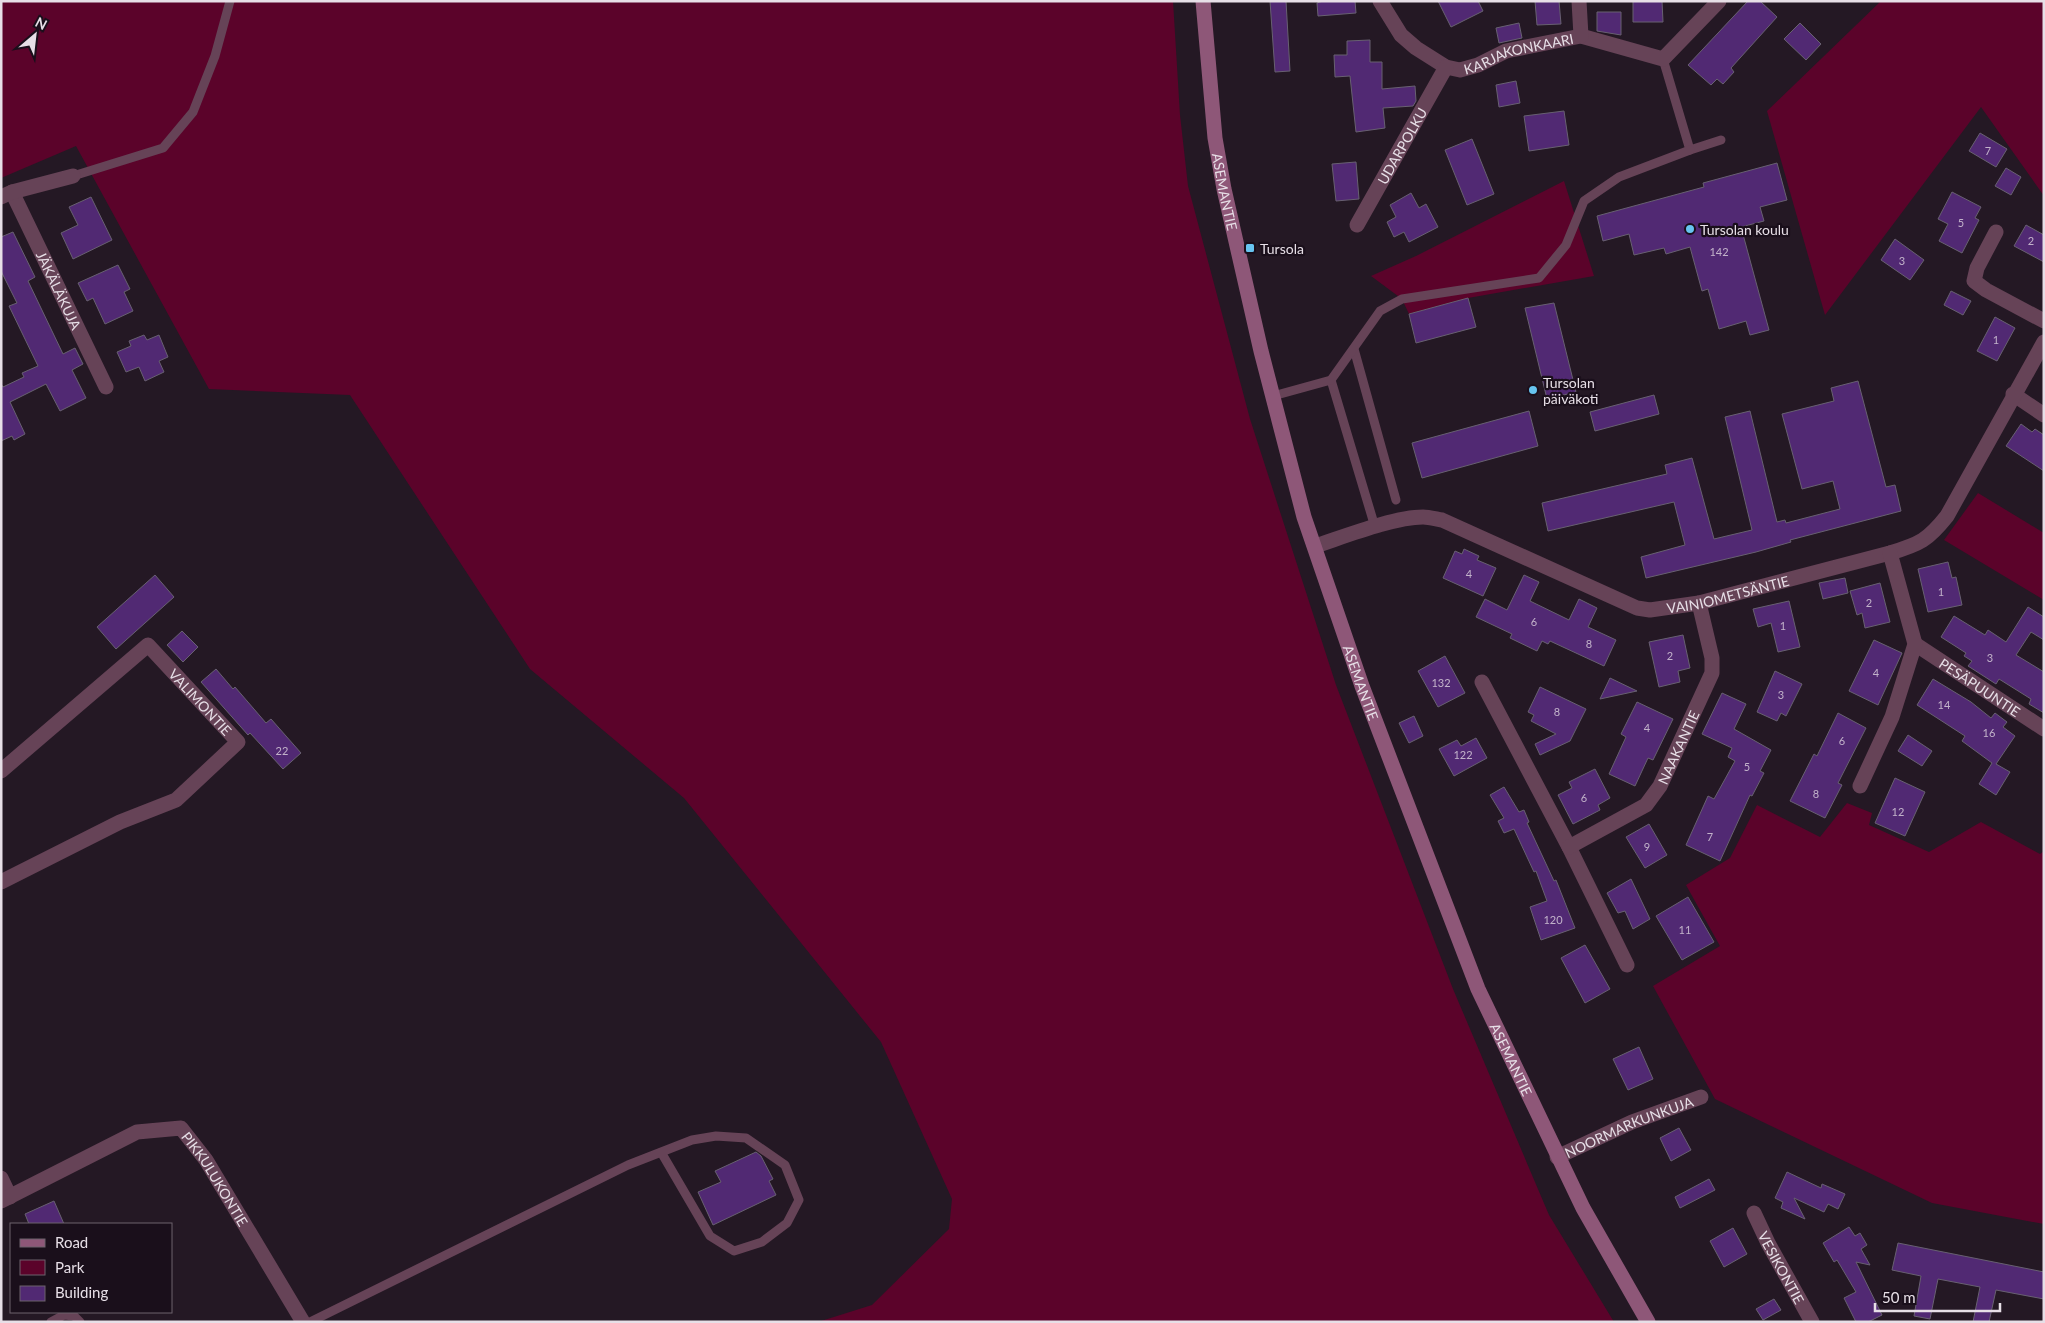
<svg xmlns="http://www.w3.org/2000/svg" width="2045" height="1323" font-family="Lato,sans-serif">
	<rect width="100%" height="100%" fill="#241824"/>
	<g fill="#5b032a">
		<path d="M1,1H1173L1180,115L1188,186L1250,419L1336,685L1453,989L1549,1215L1614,1322H818L872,1305L949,1229L952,1199L881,1042L684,798L530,669L350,395L209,389L76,146L1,178Z"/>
		<path d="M1881,1H2044V196L1981,107L1825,315L1767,111Z"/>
		<path d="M1564,181L1594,276L1468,298L1409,314L1402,299L1371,276L1416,256Z"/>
		<path d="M1978,493L2044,533V600L1944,540Z"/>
		<path d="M1847,803L1872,813L1869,825L1929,852L1981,822L2040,854L2044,851V1224L1932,1203L1715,1099L1653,986L1720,946L1686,885L1730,858L1757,805L1820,837Z"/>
	</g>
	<g fill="#512973" stroke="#686071">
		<path d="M1270,1H1286L1290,71L1275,72Z"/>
		<path d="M1323,1H1355L1356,13L1318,16L1317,3Z"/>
		<path d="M1438,1H1478L1483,11L1451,27Z"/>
		<path d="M1535,1H1559L1561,24L1537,25Z"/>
		<path d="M1633,1H1662L1663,22H1633Z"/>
		<path d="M1748,1H1760L1777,17L1731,68L1734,72L1723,84L1717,79L1711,85L1688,65Z"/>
		<path d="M1597,12H1621V35L1597,31Z"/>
		<path d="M1519,23L1522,38L1499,43L1496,28Z"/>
		<path d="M1800,23L1821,44L1806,60L1784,39Z"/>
		<path d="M1370,40V62H1382V89L1415,86L1416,101L1413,106L1383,108L1385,128L1356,132L1350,76L1335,77L1334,55H1347V41Z"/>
		<path d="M1516,81L1520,103L1499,107L1496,85Z"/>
		<path d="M1564,111L1569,145L1529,151L1524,116Z"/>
		<path d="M1980,133L2007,149L1996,167L1969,151Z"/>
		<path d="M1472,139L1494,194L1467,205L1445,150Z"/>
		<path d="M1356,162L1359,199L1336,201L1332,164Z"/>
		<path d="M1777,163L1787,200L1760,207L1764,221L1741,227L1769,330L1750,335L1746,321L1719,329L1708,289L1702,291L1690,247L1666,254L1664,248L1634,255L1629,234L1603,241L1597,216L1704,187L1703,183Z"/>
		<path d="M2006,168L2021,177L2011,195L1995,186Z"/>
		<path d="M1952,192L1981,207L1975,218L1979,220L1962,253L1939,241L1948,224L1938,219Z"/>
		<path d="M1411,193L1419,208L1426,204L1438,227L1409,242L1404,232L1394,237L1387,222L1396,217L1390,205Z"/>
		<path d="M91,197L112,240L73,259L61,233L78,225L69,207Z"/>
		<path d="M2026,225L2044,235V262L2014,246Z"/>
		<path d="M13,232L35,277L28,281L63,354L75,348L83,364L72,370L86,398L60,411L46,384L10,402L25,434L14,440L12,436L1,441V384L3,387L24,377L22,373L38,366L9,306L17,303L1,271V237Z"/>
		<path d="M1895,239L1924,260L1910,280L1881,260Z"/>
		<path d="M118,265L130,289L124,292L133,311L105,324L93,298L87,301L78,283Z"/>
		<path d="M1951,291L1971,301L1963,315L1944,305Z"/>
		<path d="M1468,298L1476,327L1416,343L1409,314Z"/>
		<path d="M1554,303L1576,392L1547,399L1525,308Z"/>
		<path d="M1995,317L2015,328L1997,361L1977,351Z"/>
		<path d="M144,335L147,340L159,335L168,357L159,361L164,372L145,381L139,367L126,372L117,352L131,346L129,341Z"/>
		<path d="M1858,381L1886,487L1895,485L1901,511L1790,540L1791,542L1756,552L1646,578L1641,557L1685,545L1674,502L1548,531L1542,503L1667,474L1665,465L1692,458L1714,539L1752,530L1725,417L1750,411L1777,522L1785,520L1786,523L1840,509L1833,481L1802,489L1782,414L1834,401L1831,388Z"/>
		<path d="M1654,395L1659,414L1595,431L1590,412Z"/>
		<path d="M1529,411L1538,446L1422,478L1412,443Z"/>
		<path d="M2021,424L2032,432L2035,429L2044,435V471L2006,446Z"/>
		<path d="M1464,549L1479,556L1477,560L1496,568L1483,596L1443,578L1455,551L1462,554Z"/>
		<path d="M1948,562L1952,578L1956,577L1962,605L1928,612L1918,569Z"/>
		<path d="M155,575L174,597L116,649L97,627Z"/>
		<path d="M1524,575L1539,582L1530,601L1569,620L1579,599L1597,608L1588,627L1616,640L1604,666L1550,641L1548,644L1542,641L1537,651L1510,638L1512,634L1476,617L1485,599L1507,610Z"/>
		<path d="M1845,578L1848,593L1823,599L1819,583Z"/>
		<path d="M1880,583L1890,622L1865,628L1862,613L1857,615L1850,591Z"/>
		<path d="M1789,601L1800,647L1778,652L1771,623L1758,627L1753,609Z"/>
		<path d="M2028,607L2044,617V640L2031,632L2016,655L2044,672V713L2029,704L2031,699L1999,679L1996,684L1968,666L1972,661L1964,656L1966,653L1941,637L1954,616L1985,635L1988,630L2006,642Z"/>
		<path d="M182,631L198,647L183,662L167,645Z"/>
		<path d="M1683,635L1690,668L1678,671L1680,682L1659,687L1649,642Z"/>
		<path d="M1874,640L1902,653L1878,705L1849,691Z"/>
		<path d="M1445,656L1465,693L1438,707L1418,671Z"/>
		<path d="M216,669L233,689L235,687L266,723L271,719L301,753L283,769L250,733L248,735L201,682Z"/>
		<path d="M1775,671L1802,684L1786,716L1781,713L1777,721L1757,712Z"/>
		<path d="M1610,678L1637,691L1600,699Z"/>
		<path d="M1933,679L1971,702L1991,718L1995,713L2007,722L2003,727L2015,736L1996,764L2010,772L1996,795L1979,784L1992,763L1962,741L1965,736L1917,705Z"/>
		<path d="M1540,687L1586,709L1570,741L1540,755L1535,744L1556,734L1531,721L1534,715L1528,712Z"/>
		<path d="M1722,693L1746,704L1734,729L1771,750L1760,771L1764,773L1752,796L1750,795L1720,861L1686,845L1708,796L1714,799L1735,761L1728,757L1732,748L1702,734Z"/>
		<path d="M1637,702L1673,719L1653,760L1648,758L1635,786L1609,774L1626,737L1621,734Z"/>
		<path d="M1838,713L1866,728L1838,783L1842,785L1825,818L1790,801L1814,754L1817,756Z"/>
		<path d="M1414,716L1423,736L1409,743L1399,723Z"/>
		<path d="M1908,735L1932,751L1922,766L1898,751Z"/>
		<path d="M1476,738L1487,758L1454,776L1439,749L1457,740L1461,746Z"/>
		<path d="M1595,769L1610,798L1598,805L1600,810L1573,824L1558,795L1572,788L1569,782Z"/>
		<path d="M1895,778L1925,792L1905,836L1875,823Z"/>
		<path d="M1504,787L1519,812L1524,810L1529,822L1527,823L1554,881L1556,880L1575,928L1541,940L1530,907L1547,901L1536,871L1534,872L1514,829L1504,833L1498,821L1504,818L1490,795Z"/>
		<path d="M1649,824L1667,855L1645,868L1626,837Z"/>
		<path d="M1631,879L1650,919L1633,929L1625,911L1618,913L1607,893Z"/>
		<path d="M1688,897L1714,942L1682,960L1656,916Z"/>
		<path d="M1585,945L1610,989L1585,1003L1561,958Z"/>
		<path d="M1639,1047L1653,1079L1628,1090L1613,1059Z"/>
		<path d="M1679,1128L1691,1150L1671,1161L1660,1138Z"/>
		<path d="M756,1152L761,1156L773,1179L769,1181L776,1195L713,1225L698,1192L721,1182L715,1171Z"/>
		<path d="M1787,1172L1821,1188L1822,1184L1845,1194L1838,1209L1828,1204L1824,1212L1794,1198L1805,1219L1781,1208L1783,1202L1775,1198Z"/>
		<path d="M1709,1179L1715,1190L1680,1208L1675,1197Z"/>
		<path d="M54,1201L64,1224H29L25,1214Z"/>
		<path d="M1849,1227L1855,1236L1860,1233L1867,1245L1861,1249L1870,1265L1856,1262L1882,1315L1868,1322H1856L1844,1298L1856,1292L1837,1260L1834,1262L1823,1243Z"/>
		<path d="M1733,1228L1747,1254L1724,1267L1710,1241Z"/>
		<path d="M1898,1243L2044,1272V1299L1996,1290L1989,1322H1973L1980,1287L1938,1279L1930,1319L1914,1316L1921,1276L1892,1270Z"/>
		<path d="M1774,1299L1781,1310L1763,1320L1756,1309Z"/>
	</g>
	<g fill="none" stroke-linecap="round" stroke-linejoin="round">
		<g stroke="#664357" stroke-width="9">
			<path d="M1663,59L1690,150L1721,140"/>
			<path d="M73,176L163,148L193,112L215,56L230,1"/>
			<path d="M1354,349L1396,500"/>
			<path d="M1331,380L1375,527"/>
			<path d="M1273,396L1331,380L1380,311L1402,299L1539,278L1566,245L1584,201L1619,177L1690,150"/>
			<path d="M51,1322L64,1315L74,1316L80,1322"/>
			<path d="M310,1322L628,1165L692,1140L716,1136L746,1138L785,1165L799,1200L787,1223L762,1242L734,1251L710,1236L661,1152"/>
		</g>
		<g stroke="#664357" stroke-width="15">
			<path id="s1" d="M1380,1L1401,35L1416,48L1446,67L1460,70L1478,65L1506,51L1581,36L1663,59L1719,1"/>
			<path d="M1579,1L1581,36"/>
			<path id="s2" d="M12,192L106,387"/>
			<path d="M1,197L12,192L73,176"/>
			<path id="s3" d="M1357,225L1446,67"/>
			<path d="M1996,232L1977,268L1974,281L1986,290L2044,321"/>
			<path d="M2013,394L2044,415"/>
			<path id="s4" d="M1315,546C1343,537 1394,517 1423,517C1429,517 1436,519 1442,520L1637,608L1650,610L1699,603L1890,553C1920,544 1928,540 1947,516L2044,342"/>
			<path id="s5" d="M1915,644L2044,729"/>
			<path d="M1482,682L1569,847L1627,965"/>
			<path id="s6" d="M1,771L148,645L238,742L176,800L120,822L1,882"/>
			<path d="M1860,786L1892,717L1915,644L1890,553"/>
			<path id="s7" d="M1569,847L1646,805L1660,786L1712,673V658L1699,603"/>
			<path id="s8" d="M1557,1157L1632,1122L1701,1097"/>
			<path d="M1,1178L10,1197"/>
			<path id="s9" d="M1,1201L137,1132L181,1128L206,1160L303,1322"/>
			<path id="s10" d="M1754,1213L1768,1243L1812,1322"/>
		</g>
		<path stroke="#8e5778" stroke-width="15" id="s11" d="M1203,1L1215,138L1224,189L1261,351L1304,517L1362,686L1478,989L1583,1208L1648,1322"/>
	</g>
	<g fill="#67c4f0" stroke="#1a0f1b" stroke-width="2">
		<circle cx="1690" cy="229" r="5"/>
		<rect x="1245" y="243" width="10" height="10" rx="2.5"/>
		<circle cx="1533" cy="390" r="5"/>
	</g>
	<g text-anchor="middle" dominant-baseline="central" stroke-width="4.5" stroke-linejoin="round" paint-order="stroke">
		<g font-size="11" fill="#c2b2ca">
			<text x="1988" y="150">7</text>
			<text x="1961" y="222">5</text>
			<text x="2031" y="240">2</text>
			<text x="1719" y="251">142</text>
			<text x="1902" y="260">3</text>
			<text x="1996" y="339">1</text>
			<text x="1469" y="573">4</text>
			<text x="1941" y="591">1</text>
			<text x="1869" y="602">2</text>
			<text x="1534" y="621">6</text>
			<text x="1783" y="625">1</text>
			<text x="1589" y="643">8</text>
			<text x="1670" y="655">2</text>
			<text x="1990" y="657">3</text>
			<text x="1876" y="672">4</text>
			<text x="1441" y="682">132</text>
			<text x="1781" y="694">3</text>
			<text x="1944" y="704">14</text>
			<text x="1557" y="711">8</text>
			<text x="1647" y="727">4</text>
			<text x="1989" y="732">16</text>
			<text x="1842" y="740">6</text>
			<text x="282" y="750">22</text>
			<text x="1463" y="754">122</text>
			<text x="1747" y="766">5</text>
			<text x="1816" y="793">8</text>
			<text x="1584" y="797">6</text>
			<text x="1898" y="811">12</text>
			<text x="1710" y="836">7</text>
			<text x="1647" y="846">9</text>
			<text x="1553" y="919">120</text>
			<text x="1685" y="929">11</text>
		</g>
		<g font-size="14" fill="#e7dfe7" stroke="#1a0f1b">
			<text stroke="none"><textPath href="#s1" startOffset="171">KARJAKONKAARI</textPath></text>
			<text stroke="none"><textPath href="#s3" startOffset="91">UDARPOLKU</textPath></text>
			<text stroke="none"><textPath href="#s11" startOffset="192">ASEMANTIE</textPath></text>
			<text stroke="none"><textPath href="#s2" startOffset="109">JÄKÄLÄKUJA</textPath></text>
			<text stroke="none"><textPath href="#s4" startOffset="438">VAINIOMETSÄNTIE</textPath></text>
			<text stroke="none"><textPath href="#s11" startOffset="702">ASEMANTIE</textPath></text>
			<text stroke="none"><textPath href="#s5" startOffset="78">PESÄPUUNTIE</textPath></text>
			<text stroke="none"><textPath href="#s6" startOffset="271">VALIMONTIE</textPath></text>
			<text stroke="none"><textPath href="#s7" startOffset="154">NAAKANTIE</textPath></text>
			<text stroke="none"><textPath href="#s11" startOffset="1108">ASEMANTIE</textPath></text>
			<text stroke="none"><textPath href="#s8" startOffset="78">NOORMARKUNKUJA</textPath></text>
			<text stroke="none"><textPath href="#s9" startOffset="258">PIKKULUKONTIE</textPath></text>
			<text stroke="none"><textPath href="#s10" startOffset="61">VESIKONTIE</textPath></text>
		</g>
		<g font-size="14" fill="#e7dfe7" stroke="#1a0f1b" text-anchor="start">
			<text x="1700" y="229">Tursolan koulu</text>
			<text x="1260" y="248">Tursola</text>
			<text x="1543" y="382">Tursolan<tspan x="1543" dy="16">päiväkoti</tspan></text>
		</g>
	</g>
	<rect width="2045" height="1323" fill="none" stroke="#e7dfe7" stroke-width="5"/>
	<rect x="10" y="1223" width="162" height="90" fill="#1a0f1b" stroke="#6c626d"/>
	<rect x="20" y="1239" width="25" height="8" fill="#8e5778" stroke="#6c626d"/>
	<text x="55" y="1248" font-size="15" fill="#e7dfe7">Road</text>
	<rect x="20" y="1260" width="25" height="15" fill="#5b032a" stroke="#6c626d"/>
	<text x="55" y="1273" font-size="15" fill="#e7dfe7">Park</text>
	<rect x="20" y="1286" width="25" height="15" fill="#512973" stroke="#6c626d"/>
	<text x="55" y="1298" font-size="15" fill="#e7dfe7">Building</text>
	<g transform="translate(35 35) rotate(28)" stroke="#1a0f1b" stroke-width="4" paint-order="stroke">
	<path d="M0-4L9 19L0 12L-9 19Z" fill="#e7dfe7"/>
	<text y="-8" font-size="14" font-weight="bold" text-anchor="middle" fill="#e7dfe7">N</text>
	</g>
	<path d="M1875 1303v8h125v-8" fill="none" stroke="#e7dfe7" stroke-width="2.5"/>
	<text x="1882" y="1303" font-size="15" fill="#e7dfe7" stroke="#1a0f1b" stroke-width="4" paint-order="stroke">50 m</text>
</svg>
